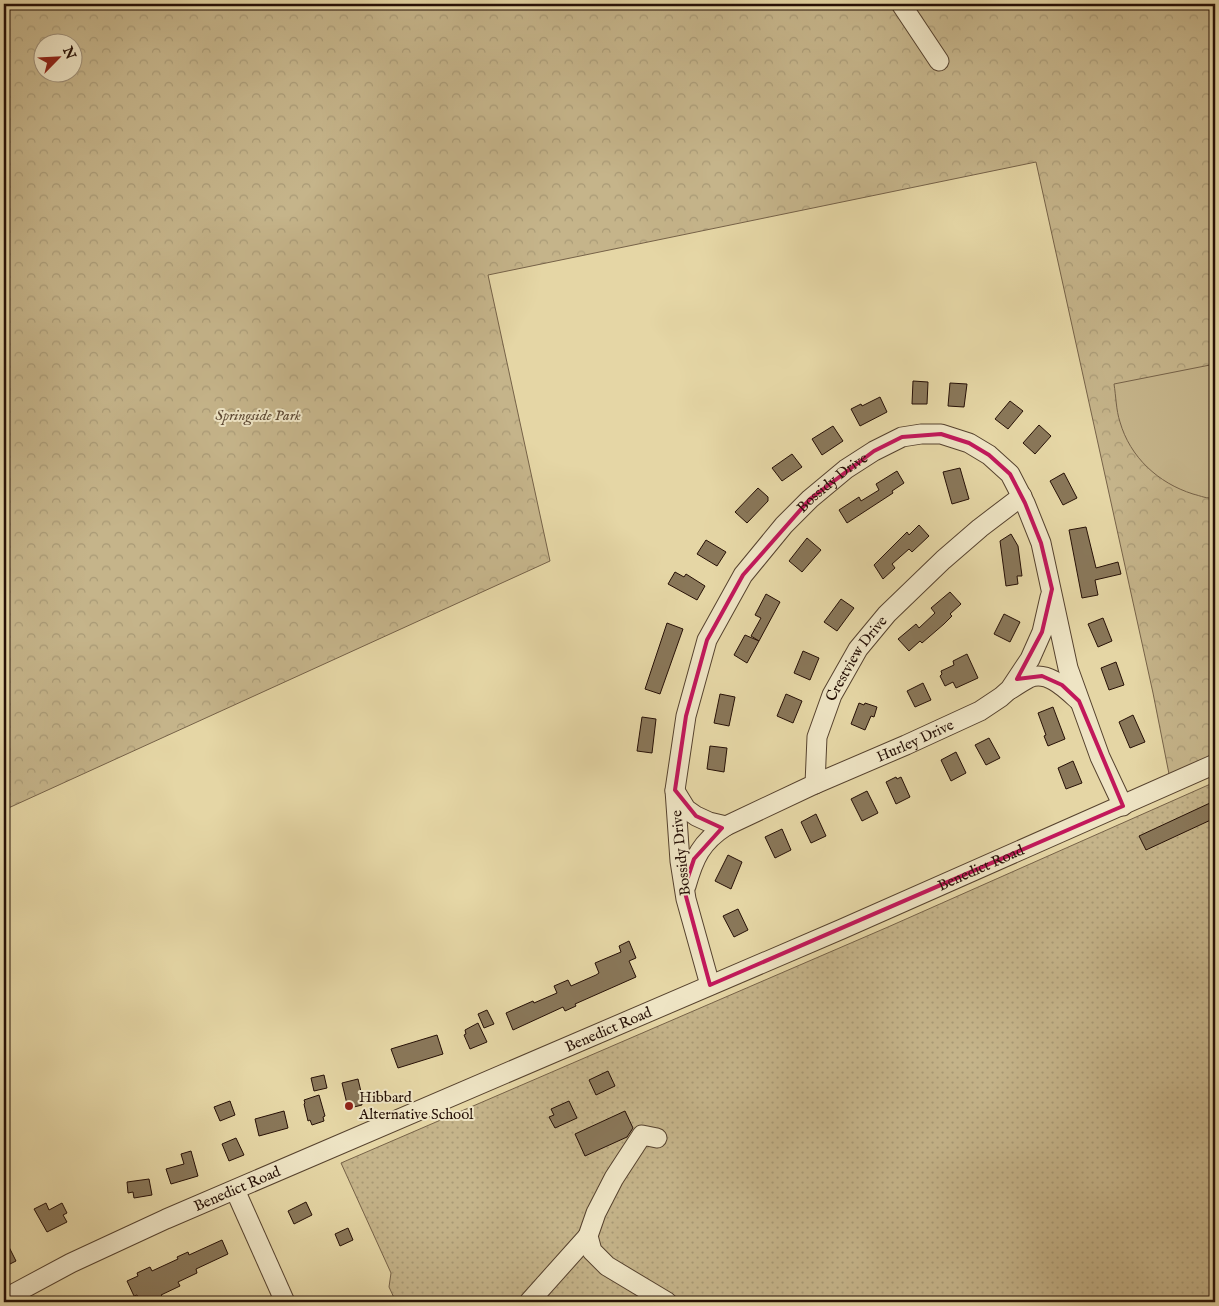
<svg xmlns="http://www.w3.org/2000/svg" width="1219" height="1306" font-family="'IM FELL English',serif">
	<defs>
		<pattern id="grass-dots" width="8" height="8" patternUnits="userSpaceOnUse" patternTransform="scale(1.25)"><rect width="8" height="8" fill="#c5b48a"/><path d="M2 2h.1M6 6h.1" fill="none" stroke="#a99a76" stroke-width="1.8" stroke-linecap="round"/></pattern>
		<pattern id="park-crowns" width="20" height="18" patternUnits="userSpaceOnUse" patternTransform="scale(1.25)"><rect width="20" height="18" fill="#c5b48a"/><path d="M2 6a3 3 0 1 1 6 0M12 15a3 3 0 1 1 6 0" fill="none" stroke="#a99a76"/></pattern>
	</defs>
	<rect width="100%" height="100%" fill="#e5d6a5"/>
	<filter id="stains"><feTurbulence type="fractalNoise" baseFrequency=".004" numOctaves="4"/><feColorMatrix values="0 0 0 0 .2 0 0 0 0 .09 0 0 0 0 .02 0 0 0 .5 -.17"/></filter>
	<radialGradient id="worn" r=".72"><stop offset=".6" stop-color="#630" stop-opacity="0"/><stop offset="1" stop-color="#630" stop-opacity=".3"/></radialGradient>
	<path fill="url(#grass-dots)" stroke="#766248" d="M1215,782V1302H396L389,1287L391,1273L341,1163L888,927Z"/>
	<path fill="url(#park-crowns)" stroke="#766248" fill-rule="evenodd" d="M4,4H1215V764L1171,784L1153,693L1036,162L488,275L550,561L4,810ZM42,42H72V72H42Z"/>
	<path fill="#c5b48a" stroke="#766248" d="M1215,364V498C1207,499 1201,496 1193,494C1158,483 1130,457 1120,422C1116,410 1116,396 1114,384Z"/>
	<g fill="#897759" stroke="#261006">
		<path d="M913,381L928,382L927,404H912Z"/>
		<path d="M950,383L967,384L964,407L948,406Z"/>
		<path d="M880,397L887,412L860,426L851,409L861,404L862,406Z"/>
		<path d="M1010,401L1023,411L1008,429L995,419Z"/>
		<path d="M1039,425L1051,436L1035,454L1023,443Z"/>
		<path d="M833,426L843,441L822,455L812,439Z"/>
		<path d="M792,454L802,467L782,481L772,468Z"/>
		<path d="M960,468L969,499L952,504L943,472Z"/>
		<path d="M897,471L904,483L892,491L893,493L847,523L839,510L859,497L861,501L879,490L876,484Z"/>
		<path d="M1064,473L1077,498L1063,505L1050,481Z"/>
		<path d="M758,488L768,497V501L747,523L735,512Z"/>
		<path d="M919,525L929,536L912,552L909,549L892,564L895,568L883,579L874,565L907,532L909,535Z"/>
		<path d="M1086,527L1096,568L1118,562L1121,574L1095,580L1098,595L1082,598L1069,530Z"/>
		<path d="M1011,534L1018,546L1022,576H1017L1018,584L1006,586L1000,541Z"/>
		<path d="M807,538L821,550L802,572L789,561Z"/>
		<path d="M706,540L726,552L717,566L697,554Z"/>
		<path d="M675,572L684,577L686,574L705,586L697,600L668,584Z"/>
		<path d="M950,592L961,604L950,614L952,616L944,624L922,643L920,641L909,651L898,639L916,624L919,628L935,613L931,608Z"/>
		<path d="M766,594L780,602L759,641L751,636L761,618L755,615Z"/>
		<path d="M841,599L854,608L837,631L824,622Z"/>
		<path d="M1004,614L1020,622L1010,642L994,634Z"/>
		<path d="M1103,618L1112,641L1098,647L1088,624Z"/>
		<path d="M667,623L683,629L660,694L645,689Z"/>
		<path d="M745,635L759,641L747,663L734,655Z"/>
		<path d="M803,651L819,658L810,680L794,673Z"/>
		<path d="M967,654L978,678L956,688L953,682L945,686L940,676L942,674L941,671L954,665L953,661Z"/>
		<path d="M1116,662L1124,685L1109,690L1101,668Z"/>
		<path d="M923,683L931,700L915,707L907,691Z"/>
		<path d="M720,694L735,697L729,726L714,723Z"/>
		<path d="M786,694L802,701L793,723L777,716Z"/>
		<path d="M859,703L864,705L865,703L877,707L874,717L871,716L865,730L851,724Z"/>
		<path d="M1053,707L1065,739L1048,746L1044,736L1046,735L1038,713Z"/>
		<path d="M1133,715L1145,742L1130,748L1119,722Z"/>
		<path d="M642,717L656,719L652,753L637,751Z"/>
		<path d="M989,738L1000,758L986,765L975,745Z"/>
		<path d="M710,746L727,748L724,772L707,769Z"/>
		<path d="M956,752L966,773L951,781L941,760Z"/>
		<path d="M1073,761L1082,783L1066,789L1058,768Z"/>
		<path d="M896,777L897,779L901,777L910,797L896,804L886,782Z"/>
		<path d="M867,791L878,813L862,821L851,799Z"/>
		<path d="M1210,803L1215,813V818L1146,850L1139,836Z"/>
		<path d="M816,814L826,836L811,843L801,822Z"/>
		<path d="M782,829L791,850L775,858L765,837Z"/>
		<path d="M728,855L742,862L731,889L715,881Z"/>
		<path d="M738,909L748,930L734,937L723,916Z"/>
		<path d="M629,941L636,958L629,961L636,977L575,1004L576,1006L565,1011L563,1007L513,1030L506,1013L533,1001L534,1003L557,993L554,986L568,980L571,986L596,975L599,973L595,963L621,952L619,946Z"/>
		<path d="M487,1010L494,1024L484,1028L478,1014Z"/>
		<path d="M478,1023L487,1042L470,1049L464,1035L466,1034L465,1030Z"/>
		<path d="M437,1035L443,1054L398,1068L391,1049Z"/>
		<path d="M608,1071L615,1086L596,1095L589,1080Z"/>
		<path d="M324,1075L327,1088L314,1091L311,1078Z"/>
		<path d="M358,1079L363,1100H361L362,1105L350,1108L349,1103L347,1104L342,1083Z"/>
		<path d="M319,1095L325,1116L323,1117L324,1121L312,1125L310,1120L308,1121L304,1104L305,1103L304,1100Z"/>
		<path d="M230,1101L235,1115L220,1121L214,1107Z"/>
		<path d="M569,1101L577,1118L555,1128L549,1117L554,1115L551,1109Z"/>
		<path d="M284,1111L288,1128L259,1136L255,1119Z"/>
		<path d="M625,1111L633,1128L627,1137L585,1156L575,1134Z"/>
		<path d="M236,1138L244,1155L229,1161L222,1144Z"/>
		<path d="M191,1151L198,1176L171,1184L166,1169L184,1164L181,1154Z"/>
		<path d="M149,1179L152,1195L134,1198L133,1192L128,1193L127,1182Z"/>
		<path d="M306,1202L312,1215L294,1224L288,1211Z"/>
		<path d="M46,1203L49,1210L62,1203L67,1213L63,1215L67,1222L47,1232L34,1209Z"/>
		<path d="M348,1228L353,1240L340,1246L335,1234Z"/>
		<path d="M4,1237L16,1261L4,1267Z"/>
		<path d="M222,1240L228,1254L196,1269L197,1273L178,1282L180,1286L161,1295L162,1296L149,1302H141L137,1295L134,1296L127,1281L138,1276L137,1273L150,1267L152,1271L178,1259L177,1257L188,1252L189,1255Z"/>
	</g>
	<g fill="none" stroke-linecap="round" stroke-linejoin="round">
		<defs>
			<g id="minor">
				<path d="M901,4L939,61"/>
				<path d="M1011,689C1017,685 1023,681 1029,678C1047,670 1065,688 1078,700"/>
				<path id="s1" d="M815,784L906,745L980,711L1001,697L1010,689L1030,659L1042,632L1050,597"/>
				<path id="s2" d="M675,791L686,809L696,816L709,822L726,826L815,784L817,737L832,695L858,649L887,614L943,560L980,528L1022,496"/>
				<path d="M686,886C694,858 701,842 726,826"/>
				<path id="s3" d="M710,985L686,899L680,861L675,790L686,716L707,640L743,575L784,525L810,499L846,469L874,451L902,437L921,434H941L969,443L989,455L1010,474L1025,503L1041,543L1068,668L1100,757L1123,806"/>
				<path d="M657,1138L642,1135L614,1178L596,1213L588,1236L592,1251L607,1266L667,1302"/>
				<path d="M235,1190L285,1302"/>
				<path id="s4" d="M4,1299L71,1263L166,1219L842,929L1215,764"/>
				<path d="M529,1302L588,1236"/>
			</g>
		</defs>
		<use href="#minor" stroke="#56422e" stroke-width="21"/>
		<use href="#minor" stroke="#eee4c4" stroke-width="19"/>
	</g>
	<path fill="none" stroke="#c2185b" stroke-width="4" stroke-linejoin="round" d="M941,434L969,443L989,455L1010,474L1025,503L1041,543L1052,589L1042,632L1017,679L1042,676L1062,685L1079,701L1123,806L710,985L684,889L694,859L722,828L696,816L675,790L686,716L707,640L743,575L810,499L874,451L902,437Z"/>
	<circle fill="#8f2418" stroke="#eee4c4" stroke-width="2" cx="349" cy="1106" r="5"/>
	<g text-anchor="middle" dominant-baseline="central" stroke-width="4" stroke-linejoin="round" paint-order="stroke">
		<g font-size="15" font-style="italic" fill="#5e4934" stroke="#eee4c4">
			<text x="258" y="415">Springside Park</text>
		</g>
		<g font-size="15" fill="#261006" stroke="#eee4c4">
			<text stroke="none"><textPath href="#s3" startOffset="556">Bossidy Drive</textPath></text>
			<text stroke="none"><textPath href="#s2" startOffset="299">Crestview Drive</textPath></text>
			<text stroke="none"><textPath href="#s1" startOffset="109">Hurley Drive</textPath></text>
			<text transform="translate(681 853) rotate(-96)">Bossidy Drive</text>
			<text stroke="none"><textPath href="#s4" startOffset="1068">Benedict Road</textPath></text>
			<text stroke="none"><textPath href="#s4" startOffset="662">Benedict Road</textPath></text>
			<text stroke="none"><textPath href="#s4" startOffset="258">Benedict Road</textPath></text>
		</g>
		<g font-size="15" fill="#261006" stroke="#eee4c4" text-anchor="start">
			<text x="359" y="1097">Hibbard<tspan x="359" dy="17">Alternative School</tspan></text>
		</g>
	</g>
	<rect width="1219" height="1306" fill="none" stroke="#e5d6a5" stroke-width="20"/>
	<rect x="5" y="5" width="1209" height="1296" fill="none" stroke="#261006" stroke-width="2.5"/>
	<rect x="10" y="10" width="1199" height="1286" fill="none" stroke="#261006"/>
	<g transform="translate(58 58) rotate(66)"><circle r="24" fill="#eee4c4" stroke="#9e8f78"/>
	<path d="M0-4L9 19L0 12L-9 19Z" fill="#8f2418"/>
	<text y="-8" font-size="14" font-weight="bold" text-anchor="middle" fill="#261006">N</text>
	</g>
	<rect width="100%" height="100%" filter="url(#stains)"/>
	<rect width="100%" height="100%" fill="url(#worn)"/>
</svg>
